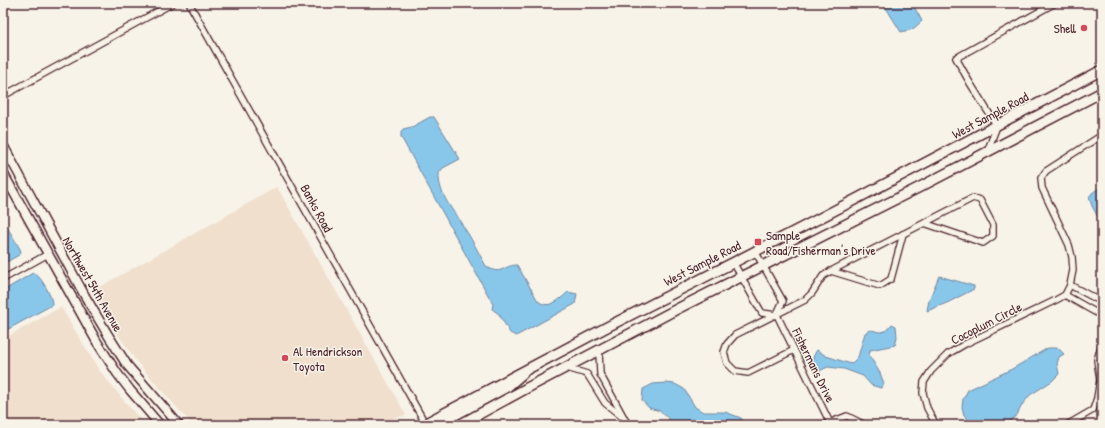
<svg xmlns="http://www.w3.org/2000/svg" width="1105" height="428" font-family="'Patrick Hand',sans-serif">
	<rect width="100%" height="100%" fill="#f7f3e8"/>
	<filter id="ink" filterUnits="userSpaceOnUse"><feTurbulence type="fractalNoise" baseFrequency=".025" numOctaves="2"/><feDisplacementMap in="SourceGraphic" scale="8" xChannelSelector="R" yChannelSelector="G"/><feConvolveMatrix kernelMatrix="1 2 1 2 8 2 1 2 1" color-interpolation-filters="sRGB"/></filter>
	<g filter="url(#ink)">
		<g fill="#f0dfcd">
			<path d="M277,187L406,415L389,420L381,425H192L189,421L171,401L137,362L115,330L100,304L96,289Z"/>
			<path d="M61,307L99,370L131,409L146,425H3V339Z"/>
		</g>
		<g fill="#89c7ea" stroke="#70849e">
			<path d="M883,3H912L922,21L913,29L901,32Z"/>
			<path d="M430,117H434L460,159L443,168L439,173C438,193 451,207 461,223C471,237 478,252 486,266C501,277 503,265 517,265L538,301C549,310 559,300 568,292L577,294L575,304L516,336L510,333L499,314L492,309L493,304L401,137V132L403,129L412,127Z"/>
			<path d="M1102,186V225L1092,206L1089,197L1092,193Z"/>
			<path d="M3,220L20,249L21,252L19,255L3,264Z"/>
			<path d="M34,273C41,276 53,298 52,305L3,332V291L31,274Z"/>
			<path d="M939,276L974,286V289L949,302L927,311L929,300Z"/>
			<path d="M892,324L896,326L897,337L895,345L870,350L869,355L880,373L884,384L881,388L871,385L863,376L844,369L828,367L821,370L818,374L815,373C812,362 811,359 817,350L826,356L851,364L858,357L865,333C873,326 877,335 885,331C887,330 890,326 892,324Z"/>
			<path d="M1048,348H1058L1064,354L1059,357L1057,364L1059,374L1052,381L1030,395L1022,405L1017,415L1005,425H974L964,415L962,407L963,399L968,390L1012,369Z"/>
			<path d="M666,383L675,384L684,389L695,407L703,412H725L741,418L746,425H670L669,419L660,411L649,408L642,400L643,389L653,384Z"/>
		</g>
		<g fill="none" stroke-linecap="round" stroke-linejoin="round">
			<defs>
				<g id="street">
					<path d="M189,3L425,423V425"/>
					<path d="M3,96L173,3"/>
					<path d="M987,152L997,126L970,83L956,58L1055,3"/>
					<path d="M755,251L783,301L777,314"/>
					<path d="M733,262L762,313L776,315"/>
					<path d="M831,271L880,286L891,279L903,234"/>
					<path d="M3,279L48,254"/>
					<path d="M1070,285L1102,302"/>
					<path d="M1065,295L1102,316"/>
					<path d="M777,315L831,425"/>
					<path d="M599,350L600,374L628,425"/>
					<path d="M794,350L748,373L735,371L727,363L724,352L727,344L735,335L805,300L812,293L823,276L831,271L973,198L980,200L993,225V236L983,243L924,223"/>
					<path d="M567,368L587,374L605,403L621,416"/>
					<path d="M824,425L847,416L865,425"/>
					<path d="M936,425L927,408L923,393L924,382L931,371L948,354L965,344L1056,300L1065,295L1070,285L1073,270L1072,257L1069,245L1042,188L1041,178L1046,171L1102,135"/>
					<path d="M1067,425L1093,410L1097,398L1100,380L1097,360L1102,343"/>
				</g>
				<g id="secondary">
					<path d="M3,145L85,296L108,335L127,365L179,425"/>
					<path d="M3,173L97,342L117,373L130,390L160,425"/>
					<path d="M438,425L508,387L523,374"/>
				</g>
				<g id="primary">
					<path d="M422,425L607,327L801,228L1102,70"/>
					<path d="M459,425L527,388L679,308L920,187L1102,92"/>
				</g>
			</defs>
			<use href="#street" stroke="#4a1f2b" stroke-width="8"/>
			<use href="#secondary" stroke="#4a1f2b" stroke-width="11"/>
			<use href="#primary" stroke="#4a1f2b" stroke-width="12"/>
			<use href="#street" stroke="#f7f3e8" stroke-width="5.5"/>
			<use href="#secondary" stroke="#f7f3e8" stroke-width="8"/>
			<use href="#primary" stroke="#f7f3e8" stroke-width="9"/>
		</g>
	</g>
	<g fill="#d1495b" stroke="#f7f3e8" stroke-width="1.5">
		<circle cx="1084" cy="28" r="4"/>
		<rect x="754" y="238" width="8" height="8" rx="2"/>
		<circle cx="285" cy="358" r="4"/>
	</g>
	<g text-anchor="middle" dominant-baseline="central" stroke-width="3" stroke-linejoin="round" paint-order="stroke">
		<g font-size="13" fill="#4a1f2b" stroke="#f7f3e8" text-anchor="start">
			<text x="1076" y="28" text-anchor="end">Shell</text>
			<text x="766" y="235">Sample<tspan x="766" dy="15">Road/Fisherman's Drive</tspan></text>
			<text x="293" y="351">Al Hendrickson<tspan x="293" dy="15">Toyota</tspan></text>
		</g>
		<g font-size="13" fill="#4a1f2b" stroke="#f7f3e8">
			<text transform="translate(990 115) rotate(-28)">West Sample Road</text>
			<text transform="translate(317 208) rotate(61)">Banks Road</text>
			<text transform="translate(702 263) rotate(-27)">West Sample Road</text>
			<text transform="translate(93 284) rotate(60)">Northwest 54th Avenue</text>
			<text transform="translate(986 323) rotate(-27)">Cocoplum Circle</text>
			<text transform="translate(814 365) rotate(64)">Fishermans Drive</text>
		</g>
	</g>
	<rect width="1105" height="428" fill="none" stroke="#f7f3e8" stroke-width="16"/>
	<rect x="8" y="8" width="1089" height="412" fill="none" stroke="#4a1f2b" stroke-width="1.5" filter="url(#ink)"/>
</svg>
